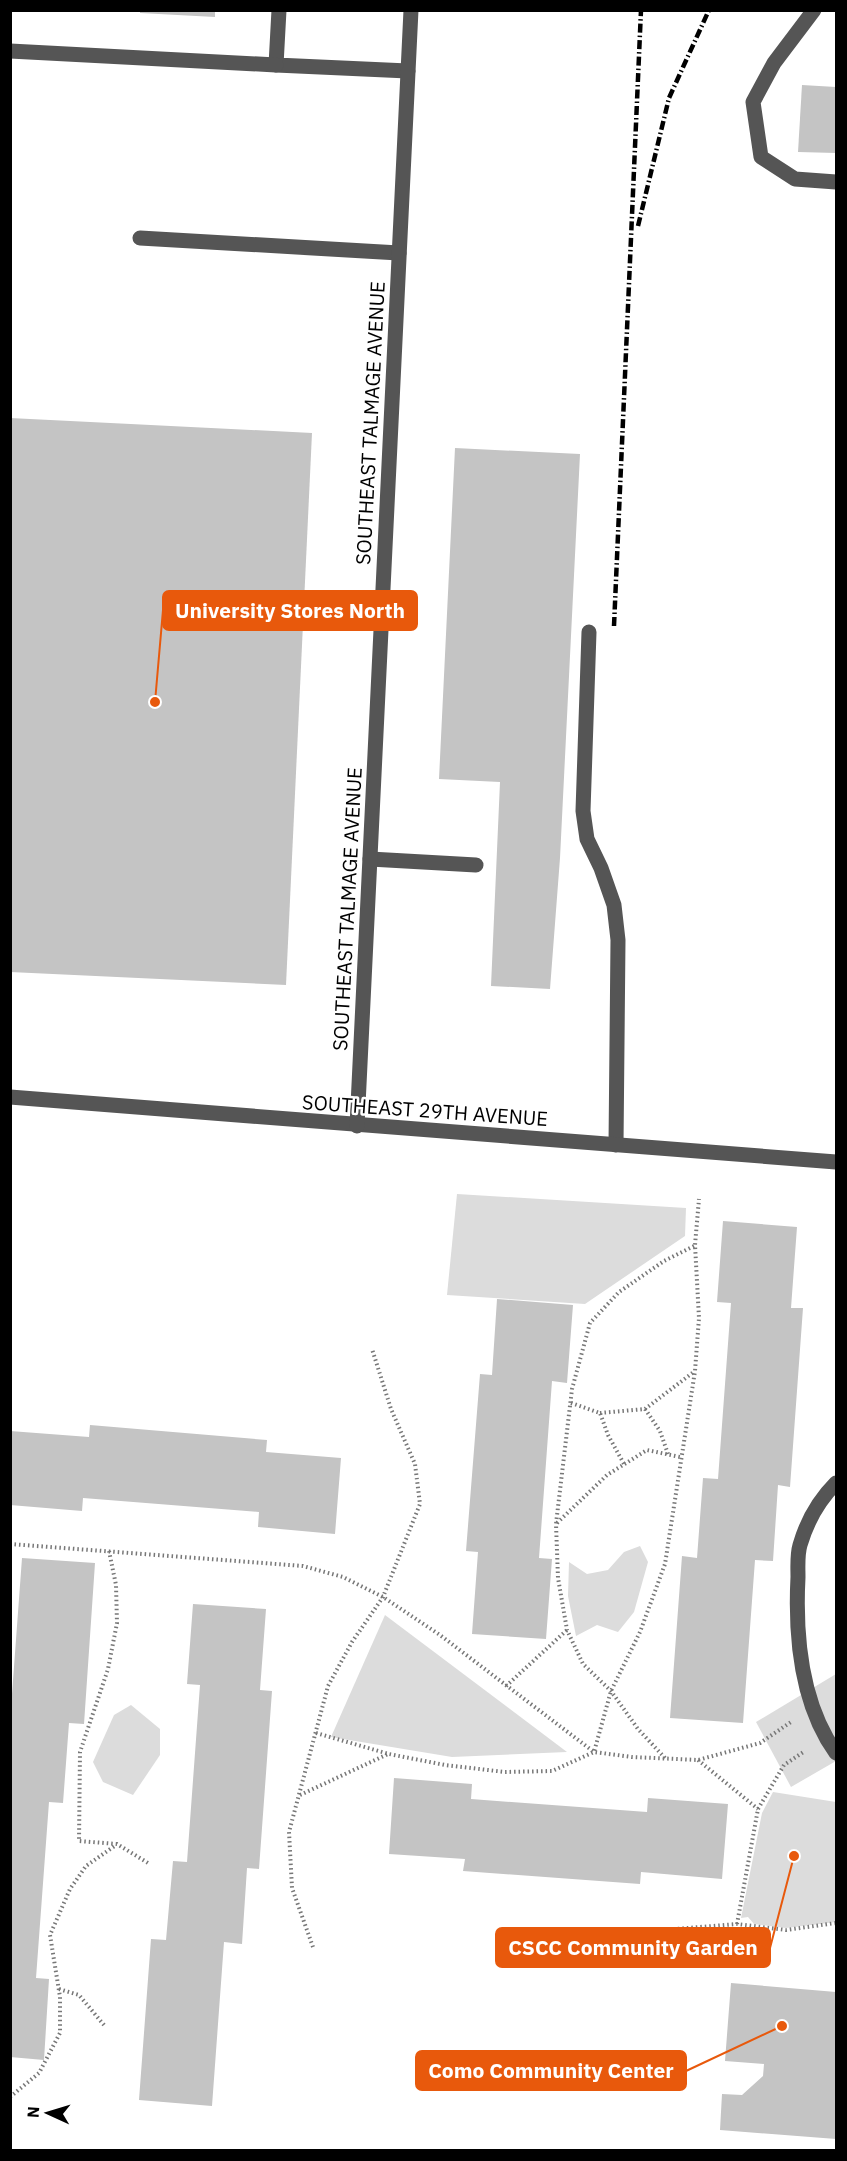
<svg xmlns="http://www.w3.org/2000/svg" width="847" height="2161" font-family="'IBM Plex Sans',sans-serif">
	<rect width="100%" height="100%" fill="#fff"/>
	<g fill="#dcdcdc">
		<path d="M457,1194L686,1208L685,1236L585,1304L447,1295Z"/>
		<path d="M640,1546L648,1562L634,1612L618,1632L597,1625L576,1636L568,1596L569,1562L587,1574L608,1570L624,1552Z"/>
		<path d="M385,1615L567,1752L452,1757L331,1737Z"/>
		<path d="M836,1674V1761L791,1787L756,1722Z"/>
		<path d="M131,1705L160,1729V1755L133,1795L103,1782L93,1762L114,1715Z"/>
		<path d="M773,1792L836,1802V1922L786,1928L754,1924L748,1917L741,1918L762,1813Z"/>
	</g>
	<g fill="#c4c4c4">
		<path d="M140,10H215V17L140,13Z"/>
		<path d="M802,85L836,87V153L798,152Z"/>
		<path d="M10,418L312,433L286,985L10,972Z"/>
		<path d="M455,448L580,454L560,858L550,989L491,986L500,782L439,779Z"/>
		<path d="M723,1221L797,1227L791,1308H803L790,1487L778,1485L773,1561L755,1560L743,1723L670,1718L682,1556L697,1558L703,1478L718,1479L731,1303L717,1302Z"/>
		<path d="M497,1299L573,1305L567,1383L552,1381L539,1558L552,1559L546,1639L472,1634L478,1552L466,1551L480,1374L492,1375Z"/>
		<path d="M90,1425L267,1440L266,1452L341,1458L335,1534L258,1527L259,1512L83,1498L82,1511L10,1505V1431L89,1437Z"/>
		<path d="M22,1558L95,1563L84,1724L69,1723L63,1803L49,1802L36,1978L49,1979L44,2060L10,2057V1721Z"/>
		<path d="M193,1604L266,1609L260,1690L272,1691L259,1869L247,1868L242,1944L224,1942L212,2106L139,2100L151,1939L166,1940L173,1861L187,1862L200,1685L187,1684Z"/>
		<path d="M394,1778L472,1784L471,1799L647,1812L648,1798L728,1804L722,1879L641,1872L640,1884L463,1871L465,1859L389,1854Z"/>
		<path d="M731,1983L836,1992V2139L720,2130L722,2094L742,2095L763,2076L764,2064L725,2061Z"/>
	</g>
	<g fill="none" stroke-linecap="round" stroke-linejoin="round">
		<g stroke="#777" stroke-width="4" stroke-dasharray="1.5 3" stroke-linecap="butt">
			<path d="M571,1403L600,1413L608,1435L624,1464"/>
			<path d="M645,1409L660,1431L668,1454"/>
			<path d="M600,1413L645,1409L695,1371"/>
			<path d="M557,1523L607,1475L647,1450L680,1457"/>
			<path d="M10,1544L303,1566L343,1577L383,1597L440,1635L594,1752L632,1757L698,1760L760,1743L791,1722"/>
			<path d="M109,1551L116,1585L117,1623L108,1669L80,1752L79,1841L117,1844L148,1863"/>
			<path d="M506,1686L567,1630"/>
			<path d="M316,1733L389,1754L445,1765L505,1772L552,1771L594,1752L611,1691L640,1632L665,1564L695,1371L699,1318L695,1245L699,1199"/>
			<path d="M665,1758L638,1729L611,1691L583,1664L567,1630L558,1578L556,1524L572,1389L590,1323L619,1292L664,1261L694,1246"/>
			<path d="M698,1760L758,1809"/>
			<path d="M300,1795L388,1754"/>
			<path d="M737,1924L758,1809L784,1765L805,1751"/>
			<path d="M651,1931L737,1924L786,1930L836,1923"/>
			<path d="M313,1947L292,1888L289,1832L328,1686L352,1642L383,1597L420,1504L415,1464L391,1409L372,1349"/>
			<path d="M59,1989L79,1995L104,2025"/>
			<path d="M10,2097L39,2073L60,2033V1997L50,1935L70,1889L86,1866L116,1845"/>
		</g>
		<g stroke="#555" stroke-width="15">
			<path d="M279,10L276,65L408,71"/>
			<path d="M814,10L774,63L753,102L761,157L795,179L836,182"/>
			<path d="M10,51L276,65"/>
			<path d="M140,238L399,253"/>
			<path d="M589,632L583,811L587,839L601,868L614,905L618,940L616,1145"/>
			<path d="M370,859L476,865"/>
			<path d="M10,1097L836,1162"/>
			<path d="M357,1126L411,10"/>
			<path d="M836,1483C819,1500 807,1521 800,1545C797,1555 798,1567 798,1577C795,1635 801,1704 836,1753"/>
		</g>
		<g stroke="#000" stroke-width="4.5" stroke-dasharray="9 3 1.5 3" stroke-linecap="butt">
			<path d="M638,226L669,98L709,10"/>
			<path d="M614,626L641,10"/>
		</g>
	</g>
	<g text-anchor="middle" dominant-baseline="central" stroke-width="5" stroke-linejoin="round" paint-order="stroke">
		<g font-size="20" fill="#000" stroke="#fff">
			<text transform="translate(370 423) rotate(-87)">SOUTHEAST TALMAGE AVENUE</text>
			<text transform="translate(347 909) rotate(-87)">SOUTHEAST TALMAGE AVENUE</text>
			<text transform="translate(425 1110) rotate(4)">SOUTHEAST 29TH AVENUE</text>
		</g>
	</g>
	<path fill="none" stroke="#e8590c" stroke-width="2" d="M155 702L163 610M794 1856L770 1948M782 2026L686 2071"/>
	<g fill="#e8590c" stroke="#fff" stroke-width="2">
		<circle cx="155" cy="702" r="6"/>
		<circle cx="794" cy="1856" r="6"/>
		<circle cx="782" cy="2026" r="6"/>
	</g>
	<g fill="#e8590c" stroke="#e8590c" stroke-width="2">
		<rect x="163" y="591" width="254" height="39" rx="6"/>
		<rect x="496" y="1928" width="274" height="39" rx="6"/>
		<rect x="416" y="2051" width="270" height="39" rx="6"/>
	</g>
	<g font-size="21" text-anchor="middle" font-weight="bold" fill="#fff">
		<text x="290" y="618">University Stores North</text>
		<text x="633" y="1955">CSCC Community Garden</text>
		<text x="551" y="2078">Como Community Center</text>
	</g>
	<rect width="847" height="2161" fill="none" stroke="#000000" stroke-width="24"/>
	<g transform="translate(48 2113) rotate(274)" stroke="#ffffff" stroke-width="4.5" paint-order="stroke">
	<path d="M0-4.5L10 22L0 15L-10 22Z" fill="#000000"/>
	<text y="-9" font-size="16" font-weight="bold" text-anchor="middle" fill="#000000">N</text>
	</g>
</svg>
